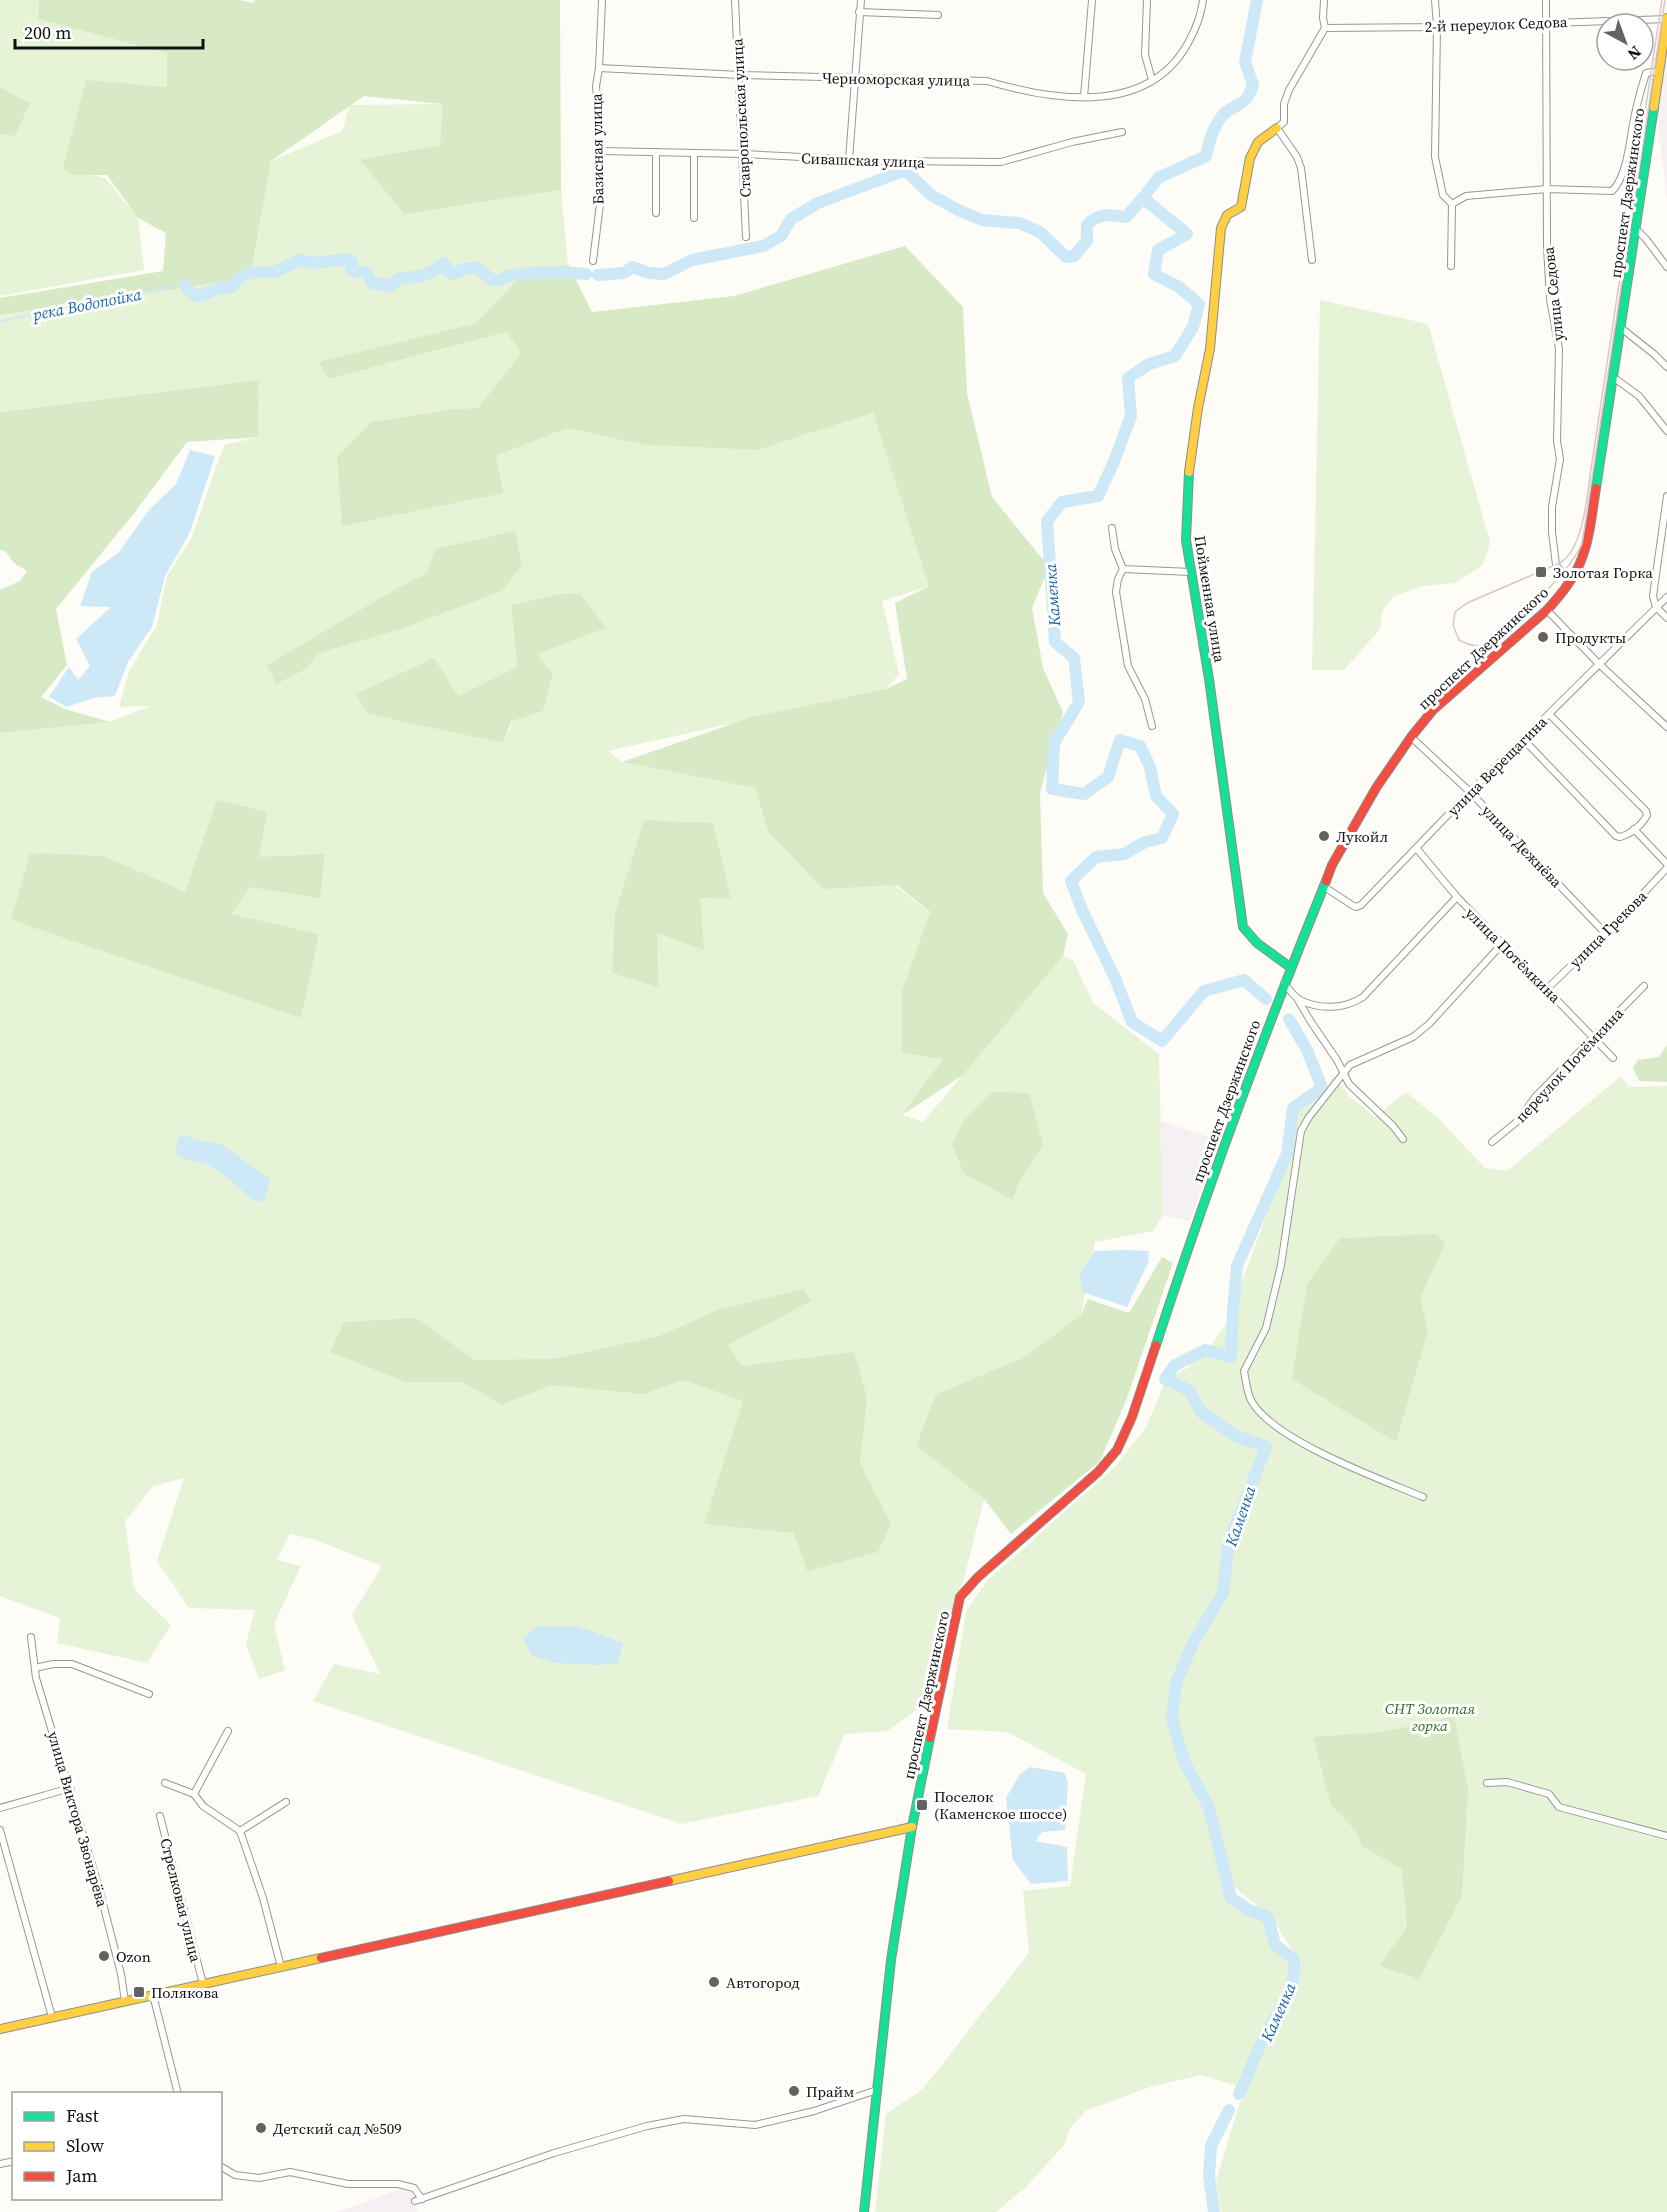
<svg xmlns="http://www.w3.org/2000/svg" width="1667" height="2212" font-family="'Source Serif 4',serif">
	<rect width="100%" height="100%" fill="#fdfcf7"/>
	<g fill="#f5f0f3">
		<path d="M1667,28V201L1656,103Z"/>
		<path d="M1161,1121L1219,1140L1190,1221L1163,1215Z"/>
		<path d="M398,2190L412,2192L418,2212H337Z"/>
	</g>
	<g fill="#e7f3d7" fill-rule="evenodd">
		<path d="M0,0H39L38,19L167,53V87L63,168L105,178L138,218L144,270L0,296V134L15,135L30,103L0,87Z"/>
		<path d="M442,104L440,145L374,158L404,213L561,190L568,264L520,277L476,323L320,362L330,379L506,332L521,353L478,408L452,409L371,422L337,457L504,492L496,456L567,428L644,445L758,450L873,413L930,586L882,601L899,674L886,689L608,751L622,762L778,792L930,913L902,990V1052L944,1059L903,1115L923,1122L1063,956L1073,960L1093,1003L1159,1054L1163,1215L1153,1231L1095,1242L1081,1315L1023,1358L936,1394L916,1444L984,1499L934,1698L887,1731L845,1734L818,1796L682,1824L313,1701L334,1664L380,1674L352,1615L382,1566L315,1540L290,1534L277,1560L301,1566L274,1624L285,1670L259,1679L246,1644L255,1610L189,1608L157,1561L184,1478L153,1486L125,1521L134,1589L171,1625L147,1663L57,1643L60,1618L0,1596V733L110,722L150,706L119,707L129,671L157,625L167,576L191,539L224,445L258,437L259,380L0,412V315L250,278L271,161L342,131L350,105ZM427,573L398,630L267,665L399,587ZM560,594L605,628L537,654L507,735L458,696L517,667L511,605Z"/>
		<path d="M1320,300L1428,324L1490,542L1483,565L1454,583L1423,586L1394,596L1382,611L1380,629L1344,670H1312Z"/>
		<path d="M1333,1075L1350,1097L1375,1117L1406,1092L1437,1117L1485,1168L1507,1171L1621,1076L1629,1087L1667,1086V2212H1221L1216,2181L1238,2108L1299,1976L1301,1959L1291,1948L1271,1917L1234,1887L1213,1808L1189,1758L1176,1720L1181,1683L1196,1646L1227,1595L1232,1543L1270,1446L1237,1434L1204,1410L1192,1388L1171,1378L1187,1368L1211,1346L1226,1324L1273,1198L1293,1106L1328,1087Z"/>
		<path d="M1164,1384L1187,1393L1199,1415L1235,1440L1261,1450L1224,1542L1220,1592L1189,1644L1172,1683L1169,1721L1182,1764L1207,1810L1229,1898L1248,1914L1266,1919L1274,1949L1292,1961V1971L1284,1993L1237,2086L1202,2075L1153,2086L1087,2110L1070,2128L1065,2144L1026,2187L996,2212H875L886,2114L923,2089L1029,1953L1023,1891L1070,1886L1086,1774L1007,1732L947,1729L966,1611L987,1581L1116,1466L1146,1427Z"/>
	</g>
	<g fill="#d8eac5">
		<path d="M39,0H240L253,3L255,0H560L561,190L404,214L360,160L440,145L442,104L364,96L271,161L250,278L0,315V298L163,271L166,233L138,218L107,175H72L63,168L86,80L167,87V53L38,19Z"/>
		<path d="M0,87L30,103L15,136L0,134Z"/>
		<path d="M905,246L963,307L967,393L992,497L1049,567L1032,608L1043,668L1063,712L1040,792L1043,893L1068,934L1063,956L963,1075L902,1115L943,1059L902,1053V990L930,912L897,885L823,889L768,831L755,788L622,762L752,717L886,689L907,679L895,603L929,586L873,413L758,450L644,445L567,428L496,456L504,493L342,526L337,457L371,422L452,409L478,408L521,353L506,332L329,379L319,362L476,323L520,277L568,264L592,312L734,296Z"/>
		<path d="M259,380L258,437L187,442L135,512L56,609L67,665L41,697L65,709L110,722L0,733V590L20,581L27,571L14,563L5,551L0,550V412Z"/>
		<path d="M515,531L522,565L502,591L398,630L318,653L306,669L276,684L267,665L399,587L427,573L435,549Z"/>
		<path d="M580,593L606,628L537,654L553,674L543,711L511,721L503,743L368,714L356,694L434,658L458,696L517,667L511,605L560,594Z"/>
		<path d="M217,800L267,812L259,857L325,854L320,898L250,887L231,914L319,934L301,1018L11,920L30,853L104,856L185,892Z"/>
		<path d="M644,820L713,823L731,899L700,898L704,950L657,933L658,987L612,973L615,914Z"/>
		<path d="M1667,1045V1082L1639,1081L1633,1068L1638,1060L1659,1057Z"/>
		<path d="M992,1092L1029,1093L1043,1145L1019,1182L1013,1200L964,1174L952,1144L964,1121Z"/>
		<path d="M1437,1234L1445,1244L1420,1298L1428,1330L1396,1442L1292,1379L1307,1284L1340,1238Z"/>
		<path d="M1162,1257L1173,1263L1127,1398L1100,1461L1011,1534L984,1499L916,1445L936,1394L1023,1358L1081,1315L1088,1299L1129,1313Z"/>
		<path d="M803,1289L811,1301L728,1345L742,1366L854,1352L867,1397L860,1463L891,1524L878,1552L807,1571L794,1533L704,1524L743,1401L683,1380L643,1394L552,1385L501,1405L463,1382H406L330,1352L344,1322L416,1318L475,1360L554,1359L659,1336L718,1310Z"/>
		<path d="M1454,1716L1468,1788L1462,1896L1419,1979L1379,1966L1407,1927L1402,1869L1362,1846L1357,1832L1331,1805L1313,1737L1383,1732Z"/>
	</g>
	<g fill="#cde8f7">
		<path d="M190,450L215,456L190,532L165,576L152,627L128,662L115,696L93,698L67,707L49,697L69,667L78,680L90,666L76,639L111,607L80,606L92,572L118,553L150,509L176,484Z"/>
		<path d="M184,1134L196,1140L221,1144L270,1179L265,1199L259,1202L253,1201C243,1191 219,1169 207,1164C197,1160 188,1162 178,1156L176,1148L179,1138Z"/>
		<path d="M1125,1250L1149,1251L1148,1263L1127,1307L1082,1292L1080,1273L1095,1251Z"/>
		<path d="M536,1626H577L623,1643L618,1663L598,1665L555,1663L532,1655L523,1639Z"/>
		<path d="M1030,1767L1065,1773L1068,1783L1065,1830L1042,1832L1035,1841L1067,1847L1068,1881L1031,1884L1013,1860L1006,1798L1020,1774Z"/>
	</g>
	<g fill="none" stroke-linecap="round" stroke-linejoin="round">
		<path stroke="#cde8f7" stroke-width="2" d="M0,321L175,286"/>
		<g stroke="#cde8f7" stroke-width="12">
			<path d="M1257,0L1245,62L1253,85C1244,110 1239,100 1223,115C1213,126 1209,142 1206,156L1158,178L1143,198L1187,234L1158,250L1154,274L1179,287L1199,304L1193,327L1175,356L1149,364L1128,378L1131,416L1113,464L1098,496L1062,502L1047,521L1055,642L1074,658L1079,702L1054,743L1052,789L1084,794L1108,777L1120,740L1140,746L1150,767L1156,796L1173,814L1162,838L1145,842L1124,854L1096,857L1071,881L1082,910L1115,978L1132,1022L1162,1041L1204,991L1244,980L1266,999"/>
			<path d="M906,171L931,195L960,211L982,220L1019,223L1040,232L1066,257L1074,256L1087,241V225C1099,212 1110,215 1126,217L1143,198"/>
			<path d="M598,275L624,273L632,267L649,273L664,274L692,260L763,246L781,236L791,219L818,203L903,171"/>
			<path d="M185,285L195,296C210,296 215,285 231,288L241,276L255,272H274L300,260L313,263L349,259L352,262L351,269L353,272H366L372,283L391,286L398,279L421,276L436,270L443,263L451,274L465,269L476,268C483,270 487,279 495,280C502,282 505,275 512,275C537,272 560,271 586,274"/>
			<path d="M1239,2094C1247,2077 1254,2059 1262,2042C1274,2016 1298,1989 1294,1959L1275,1945L1268,1917L1249,1910L1231,1898L1209,1808L1184,1761L1172,1719L1176,1683L1193,1643L1223,1593L1229,1542L1266,1447L1236,1436L1201,1412L1189,1390L1165,1379L1175,1365L1205,1350L1231,1357L1233,1310L1237,1266L1287,1154L1293,1108L1322,1088L1307,1050L1289,1019"/>
			<path d="M1214,2212L1209,2176L1211,2146L1229,2110"/>
		</g>
		<defs>
			<g id="street">
				<path d="M735,0L746,237"/>
				<path d="M1147,0L1145,55L1152,80"/>
				<path d="M1435,0L1437,27L1435,157L1443,195L1452,204L1466,196L1547,189L1612,191C1628,176 1630,136 1635,114C1638,100 1642,86 1646,73L1659,71"/>
				<path d="M1546,0L1547,247L1550,299L1559,349L1557,441L1560,459L1552,507V532L1556,565L1570,583"/>
				<path d="M859,12L938,15"/>
				<path d="M1325,28L1437,27L1667,19"/>
				<path d="M599,68L740,75L987,81C1054,101 1148,116 1188,43C1196,29 1201,16 1203,0"/>
				<path d="M1084,97L1092,0"/>
				<path d="M601,151L744,154L881,161L1001,162L1072,142L1122,132"/>
				<path d="M656,152V213"/>
				<path d="M694,154V218"/>
				<path d="M849,160L861,0"/>
				<path d="M1635,228L1646,239L1667,267"/>
				<path d="M1312,260L1301,168L1297,157L1277,128L1284,122V104L1289,90L1325,28L1323,18L1324,0"/>
				<path d="M593,261L600,204L601,151L596,86L599,68L602,0"/>
				<path d="M1451,266L1452,204"/>
				<path d="M1621,328L1654,354L1667,367"/>
				<path d="M1613,377L1639,396L1667,431"/>
				<path d="M1667,496L1653,596L1656,607L1667,618"/>
				<path d="M1112,528L1115,549L1123,569L1118,579L1116,592L1128,666L1145,699L1152,726"/>
				<path d="M1123,569L1191,572"/>
				<path d="M1547,610L1599,664L1667,727"/>
				<path d="M1411,737L1470,792L1605,933"/>
				<path d="M1524,740L1616,836L1620,837C1631,834 1642,825 1647,815L1646,811L1549,714"/>
				<path d="M1634,829L1667,864"/>
				<path d="M1417,849L1457,897L1613,1058"/>
				<path d="M1323,886L1352,905L1356,907L1361,905L1470,792L1667,597"/>
				<path d="M1284,983C1288,988 1294,997 1300,1000C1320,1010 1345,1009 1363,997L1457,897"/>
				<path d="M1547,989L1626,912L1667,868"/>
				<path d="M1298,1000L1311,1022L1337,1060L1349,1084L1393,1126L1403,1139"/>
				<path d="M1492,1142L1519,1120L1535,1097L1644,986"/>
				<path d="M1423,1497C1380,1479 1275,1441 1252,1402C1247,1394 1246,1381 1244,1371L1266,1328L1281,1265L1301,1131L1309,1117L1350,1065L1413,1037L1429,1024L1502,944"/>
				<path d="M31,1637L36,1678L99,1888L121,1974L125,2001"/>
				<path d="M35,1668L53,1664H72L149,1694"/>
				<path d="M165,1783L194,1794"/>
				<path d="M1487,1783L1507,1782L1549,1794L1559,1807L1667,1836"/>
				<path d="M194,1794L203,1806L240,1831L263,1898L281,1967"/>
				<path d="M194,1794L228,1731"/>
				<path d="M0,1808L60,1791L71,1790"/>
				<path d="M160,1816L203,1984"/>
				<path d="M0,1830L52,2017"/>
				<path d="M240,1831L286,1802"/>
				<path d="M153,1995L178,2094"/>
				<path d="M0,2164L14,2161"/>
				<path d="M220,2166L235,2175L259,2178L290,2172L348,2184H398L414,2188L422,2199"/>
				<path d="M415,2201L554,2153L647,2126L684,2119L755,2125L814,2111L877,2090"/>
			</g>
			<g id="fast">
				<path d="M1189,472L1186,540L1209,679L1243,927L1257,943L1290,967"/>
				<path d="M1596,488L1654,107"/>
				<path d="M1156,1345C1207,1188 1264,1034 1326,881"/>
				<path d="M864,2212L891,1960L912,1827L930,1738"/>
			</g>
			<g id="slow">
				<path d="M1654,107L1667,18"/>
				<path d="M1189,472L1198,408L1210,349L1221,228L1227,215L1241,207L1250,158L1258,142L1277,128"/>
				<path d="M669,1881L912,1827"/>
				<path d="M0,2029L321,1958"/>
			</g>
			<g id="jam">
				<path d="M1326,881L1332,865L1376,788L1411,737L1433,710L1547,610C1559,597 1573,580 1580,563C1590,540 1592,513 1596,488"/>
				<path d="M930,1738L960,1597L978,1577L1098,1472L1117,1450L1132,1417L1156,1345"/>
				<path d="M321,1958L669,1881"/>
			</g>
		</defs>
		<use href="#street" stroke="#979795" stroke-width="8"/>
		<use href="#fast" stroke="#8e8d8b" stroke-width="10"/>
		<use href="#slow" stroke="#8e8d8b" stroke-width="10"/>
		<use href="#jam" stroke="#8e8d8b" stroke-width="10"/>
		<use href="#street" stroke="#fffffe" stroke-width="6"/>
		<use href="#fast" stroke="#16e098" stroke-width="8"/>
		<use href="#slow" stroke="#ffcf43" stroke-width="8"/>
		<use href="#jam" stroke="#f24e42" stroke-width="8"/>
		<path stroke="#d9c6c7" stroke-width="1.5" d="M1662,0L1591,469C1587,495 1584,548 1560,563L1467,603L1455,612L1453,625L1459,640C1474,648 1485,648 1499,638C1523,614 1569,573 1582,544L1665,0"/>
	</g>
	<g fill="#646362" stroke="#fff" stroke-width="2">
		<rect x="1535" y="566" width="12" height="12" rx="3"/>
		<circle cx="1543" cy="637" r="6"/>
		<circle cx="1324" cy="836" r="6"/>
		<rect x="916" y="1799" width="12" height="12" rx="3"/>
		<circle cx="104" cy="1956" r="6"/>
		<circle cx="714" cy="1982" r="6"/>
		<rect x="133" y="1986" width="12" height="12" rx="3"/>
		<circle cx="794" cy="2091" r="6"/>
		<circle cx="261" cy="2128" r="6"/>
	</g>
	<g text-anchor="middle" dominant-baseline="central" stroke-width="6" stroke-linejoin="round" paint-order="stroke">
		<g font-size="15" fill="#111" stroke="#fff">
			<text transform="translate(1496 24) rotate(-2)">2-й переулок Седова</text>
			<text transform="translate(896 79) rotate(1)">Черноморская улица</text>
			<text transform="translate(741 118) rotate(-93)">Ставропольская улица</text>
			<text transform="translate(597 149) rotate(-91)">Базисная улица</text>
			<text transform="translate(863 160) rotate(2)">Сивашская улица</text>
			<text transform="translate(1627 193) rotate(-82)">проспект Дзержинского</text>
			<text transform="translate(1553 294) rotate(-96)">улица Седова</text>
			<text transform="translate(1210 599) rotate(81)">Пойменная улица</text>
			<text transform="translate(1483 648) rotate(-43)">проспект Дзержинского</text>
			<text transform="translate(1497 766) rotate(-45)">улица Верещагина</text>
			<text transform="translate(1522 846) rotate(46)">улица Дежнёва</text>
			<text transform="translate(1608 929) rotate(-45)">улица Грекова</text>
			<text transform="translate(1513 955) rotate(45)">улица Потёмкина</text>
			<text transform="translate(1569 1065) rotate(-47)">переулок Потёмкина</text>
			<text transform="translate(1226 1101) rotate(-70)">проспект Дзержинского</text>
			<text transform="translate(926 1695) rotate(-78)">проспект Дзержинского</text>
			<text transform="translate(78 1819) rotate(74)">улица Виктора Звонарёва</text>
			<text transform="translate(181 1900) rotate(76)">Стрелковая улица</text>
		</g>
		<g font-size="15" fill="#111" stroke="#fff" text-anchor="start">
			<text x="1553" y="572">Золотая Горка</text>
			<text x="1555" y="637">Продукты</text>
			<text x="1336" y="836">Лукойл</text>
			<text x="934" y="1796">Поселок<tspan x="934" dy="17">(Каменское шоссе)</tspan></text>
			<text x="116" y="1956">Ozon</text>
			<text x="726" y="1982">Автогород</text>
			<text x="151" y="1992">Полякова</text>
			<text x="806" y="2091">Прайм</text>
			<text x="273" y="2128">Детский сад №509</text>
		</g>
		<g font-size="15" font-style="italic" fill="#2f6b1f" stroke="#fff">
			<text x="1430" y="1708">СНТ Золотая<tspan x="1430" dy="17">горка</tspan></text>
		</g>
		<g font-size="16" font-style="italic" fill="#1768a6" stroke="#fff">
			<text transform="translate(87 304) rotate(-11)">река Водопойка</text>
			<text transform="translate(1052 595) rotate(-94)">Каменка</text>
			<text transform="translate(1240 1516) rotate(-71)">Каменка</text>
			<text transform="translate(1278 2012) rotate(-66)">Каменка</text>
		</g>
	</g>
	<rect x="12" y="2092" width="210" height="108" fill="#ffffff" stroke="#a0a0a0" stroke-width="1.5"/>
	<rect x="24" y="2112" width="30" height="9" fill="#16e098" stroke="#a0a0a0" stroke-width="1.5"/>
	<text x="66" y="2122" font-size="18" fill="#111111">Fast</text>
	<rect x="24" y="2142" width="30" height="9" fill="#ffcf43" stroke="#a0a0a0" stroke-width="1.5"/>
	<text x="66" y="2152" font-size="18" fill="#111111">Slow</text>
	<rect x="24" y="2172" width="30" height="9" fill="#f24e42" stroke="#a0a0a0" stroke-width="1.5"/>
	<text x="66" y="2182" font-size="18" fill="#111111">Jam</text>
	<g transform="translate(1625 42) rotate(139)"><circle r="28" fill="#ffffff" stroke="#a0a0a0" stroke-width="1.5"/>
	<path d="M0-4.5L10 22L0 15L-10 22Z" fill="#646362"/>
	<text y="-9" font-size="16" font-weight="bold" text-anchor="middle" fill="#111111">N</text>
	</g>
	<path d="M15 39v9h188v-9" fill="none" stroke="#111111" stroke-width="3"/>
	<text x="24" y="39" font-size="18" fill="#111111" stroke="#ffffff" stroke-width="4.5" paint-order="stroke">200 m</text>
</svg>
